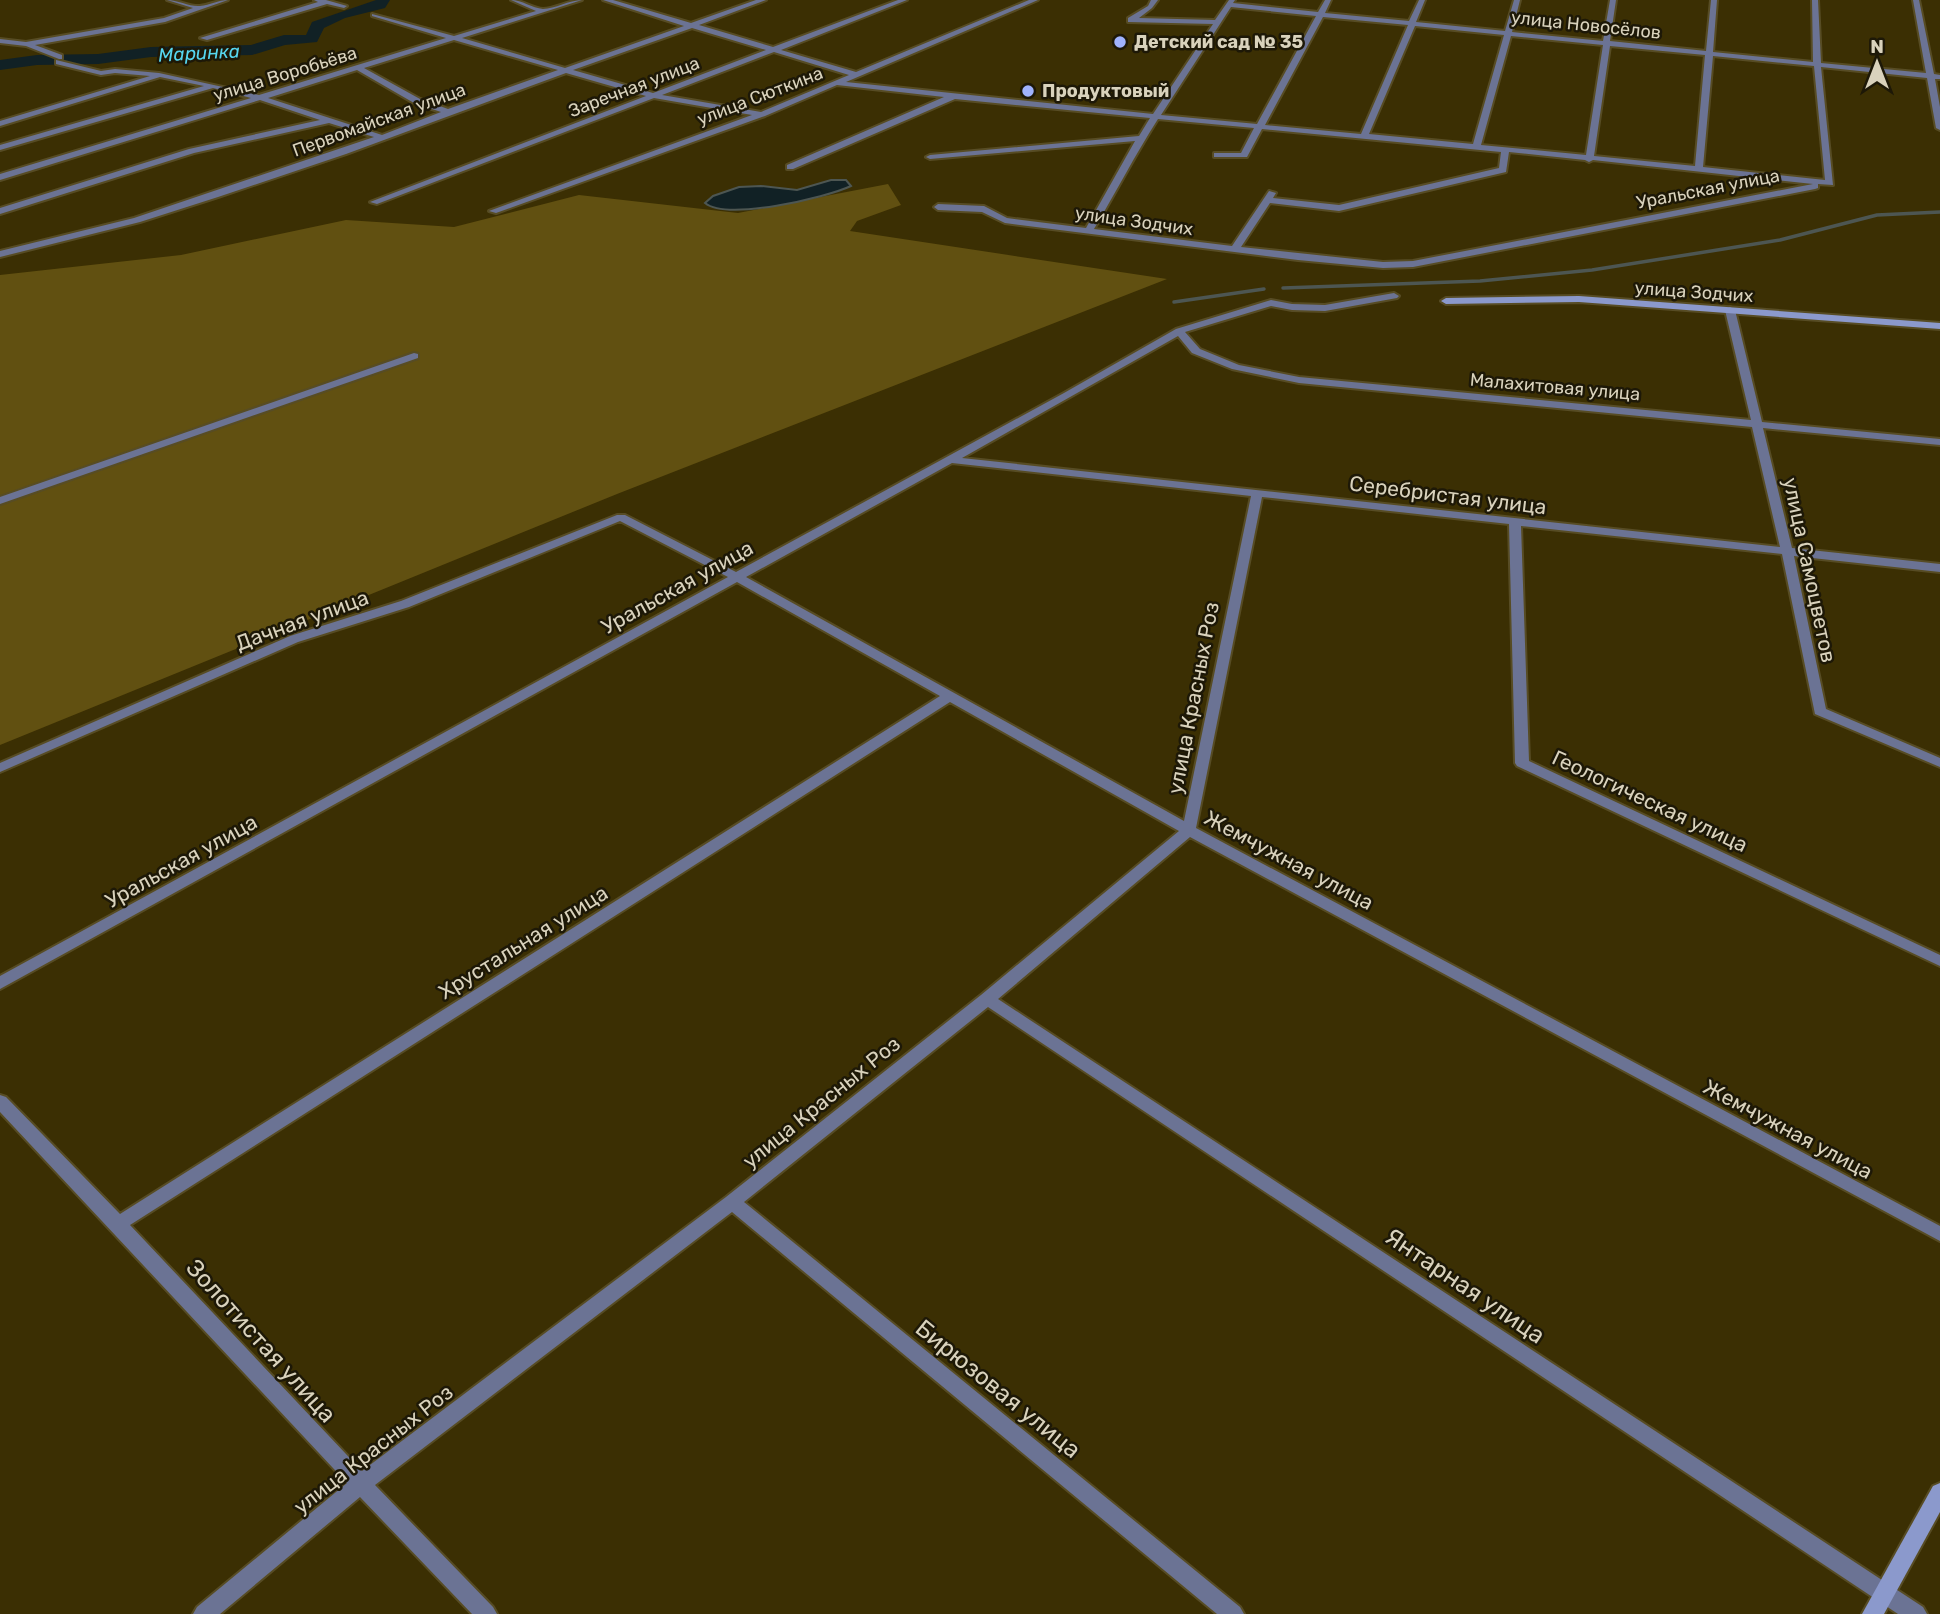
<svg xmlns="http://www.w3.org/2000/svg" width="1940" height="1614" font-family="Rubik,sans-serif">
	<rect width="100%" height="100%" fill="#3b2f03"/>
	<path fill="#615011" d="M888,184L901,205L857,221L850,231L1167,279L617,494L0,745V275L181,255L346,220L454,227L579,195L738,213Z"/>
	<path fill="#112125" stroke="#4d5652" stroke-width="2" d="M831,180H846L851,186C825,198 727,221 705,203L713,196L739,187L761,186L797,190Z"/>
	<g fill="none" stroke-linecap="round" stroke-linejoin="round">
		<g stroke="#4d5652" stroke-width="3.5">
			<path d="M1283,288L1480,281L1592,270L1780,240L1877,215L1940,212"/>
			<path d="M1174,302L1264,289"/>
		</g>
		<path fill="#112125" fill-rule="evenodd" d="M376,0H390L385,8L345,18L324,28L317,42L285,45L252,55L151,57L98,64L37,65L0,70V60L37,55L98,54L151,47L251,45L284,35H306L312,22Z"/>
		<defs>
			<g id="street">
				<path d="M167,0C178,0 190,7 200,6C210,5 218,0 228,0L165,22L35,45L62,55V59H59L26,46L0,43V39L26,42L164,18L193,8Z"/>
				<path d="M314,0H326L347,6L344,8L327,4L207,40L200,38L318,2Z"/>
				<path d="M511,0C522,0 532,8 543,9C555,9 569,0 582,0L462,38L565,68L684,26L603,0H613L691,23L756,0H766L699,25L773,47L898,0H907L781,50L856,72L1029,0H1038L846,82L1153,114L1213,24L1128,22V18L1148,6L1151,0H1158L1152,8L1139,18L1215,20L1229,0H1235L1233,3L1318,12L1325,0H1331L1325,13L1409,21L1419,0H1425L1416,22L1505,31L1514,0H1520L1512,32L1603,41L1610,0H1616L1610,41L1706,51L1711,0H1717L1713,52L1813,62L1812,0H1818L1821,63L1926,73L1913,0H1919L1934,74L1940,75V79H1935L1940,107V130L1936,128L1927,78L1821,67L1833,185L1818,184V188L1815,189L1413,267L1383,268L1298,260L1005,223L982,212L938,210L934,207L938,204L984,206L1007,218L1086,228L1135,141L930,159L926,157L930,155L1139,136L1150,118L955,99L793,169H787V165L944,97L837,85L765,116L496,213L489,211L752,115L654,98L377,204L370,202L646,96L566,73L346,154L218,197L140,222L0,257V251L134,218L374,137L329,123L194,153L0,214V208L189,149L320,120L260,100L0,180V174L251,98L213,88L0,150V145L204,86L160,77L0,126V121L150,76L115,73L101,75L56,64V60L101,71L115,69L159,73L259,95L446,38L372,16V14L454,36L536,11ZM1231,7L1316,16L1257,124L1161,115ZM1323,17L1408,25L1361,134L1265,125ZM1415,26L1504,35L1473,144L1369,134ZM692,28L766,50L653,93L573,70ZM1511,36L1603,45L1586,155L1481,145ZM454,40L558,70L448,109L420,99L364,68ZM1610,46L1705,55L1695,166L1594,156ZM774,52L849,75L761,112L662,95ZM1713,56L1814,66L1825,180L1703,167ZM357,70L414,103L441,112L382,135L268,98ZM1158,119L1254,128L1241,153H1214V157H1247L1262,129L1501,152L1499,168L1339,205L1273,198L1276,193L1269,191L1232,246L1094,229C1116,192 1135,155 1158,119ZM1509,152L1585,160L1589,162L1593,160L1813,184L1413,261L1383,262L1241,247L1270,203L1339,211L1506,172Z"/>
				<path d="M1394,293L1399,296L1397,298L1325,311L1292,310L1271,306L1185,332L1200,349L1239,365L1299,377L1751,420L1725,310L1730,307L1735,310L1762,422L1940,439V445L1763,428L1792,548L1940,564V572L1794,556L1826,709L1940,758V767L1815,714L1782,554L1521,526L1529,761L1940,955V966L1517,766L1515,763L1509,524L1262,497L1196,828L1940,1226V1241L1190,837L998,999L1923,1607L1927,1614H1898L988,1007L744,1202L1240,1607L1244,1614H1217L732,1212L375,1485L493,1607L497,1614H472L360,1497L220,1614H193L197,1607L347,1483L0,1112V1095L6,1097L120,1214L940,696L737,582L0,989V976L728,577L620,521L409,607L298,642L0,772V763L290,636L401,601L617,515H625L736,572L1064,393L1176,329L1271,300L1292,304L1325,305ZM1178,336L1192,353L1232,369L1299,383L1752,427L1780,547L962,458ZM952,463L1251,496L1184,821L746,577ZM950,702L1179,831L981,995L726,1197L362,1471L130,1225Z"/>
				<path d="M414,353L418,354V358L0,504V497Z"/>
			</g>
			<g id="secondary">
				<path d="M1579,296L1940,323V329L1579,302L1446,304L1441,301L1446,298Z"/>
				<path d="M1940,1483V1512L1884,1614H1862L1933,1486Z"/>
			</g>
		</defs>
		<use href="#street" stroke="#574c24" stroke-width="4"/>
		<use href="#secondary" stroke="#574c24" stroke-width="4"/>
		<use href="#street" fill="#6b7394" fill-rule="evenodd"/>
		<use href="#secondary" fill="#8b99cc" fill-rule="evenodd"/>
	</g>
	<g fill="#a0b3fd" stroke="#1d1807" stroke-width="2.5">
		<circle cx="1120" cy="42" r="7"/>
		<circle cx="1028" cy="91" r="7"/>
	</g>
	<g text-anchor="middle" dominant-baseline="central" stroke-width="5" stroke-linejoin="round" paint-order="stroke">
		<g font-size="18" fill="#d9d2bc" stroke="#1d1807">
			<text transform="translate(1586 25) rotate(6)">улица Новосёлов</text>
			<text transform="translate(285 74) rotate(-17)">улица Воробьёва</text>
			<text transform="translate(634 87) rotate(-21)">Заречная улица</text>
			<text transform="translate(760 96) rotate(-21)">улица Сюткина</text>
			<text transform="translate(379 120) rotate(-20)">Первомайская улица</text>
			<text transform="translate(1708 189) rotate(-11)">Уральская улица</text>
			<text transform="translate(1134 221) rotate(8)">улица Зодчих</text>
			<text transform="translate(1694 292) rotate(4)">улица Зодчих</text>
			<text transform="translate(1555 387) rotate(5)">Малахитовая улица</text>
		</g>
		<g font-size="18" font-weight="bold" fill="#d9d2bc" stroke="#1d1807" text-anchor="start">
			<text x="1134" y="42">Детский сад № 35</text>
			<text x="1042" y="91">Продуктовый</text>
		</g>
		<g font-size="19" font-style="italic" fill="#56d6ef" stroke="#1d1807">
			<text transform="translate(199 53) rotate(-3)">Маринка</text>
		</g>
		<g font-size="21" fill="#d9d2bc" stroke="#1d1807">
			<text transform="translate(1448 495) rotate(7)">Серебристая улица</text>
			<text transform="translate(1810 570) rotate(78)">улица Самоцветов</text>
			<text transform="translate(677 587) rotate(-29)">Уральская улица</text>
			<text transform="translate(302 620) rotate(-20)">Дачная улица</text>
			<text transform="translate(1193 698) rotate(-79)">улица Красных Роз</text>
			<text transform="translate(1650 801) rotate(25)">Геологическая улица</text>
			<text transform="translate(1289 860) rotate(28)">Жемчужная улица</text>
			<text transform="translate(181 861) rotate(-29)">Уральская улица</text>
			<text transform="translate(523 942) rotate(-32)">Хрустальная улица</text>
			<text transform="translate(821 1102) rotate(-39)">улица Красных Роз</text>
			<text transform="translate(1788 1129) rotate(28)">Жемчужная улица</text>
			<text transform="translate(373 1449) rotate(-38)">улица Красных Роз</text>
		</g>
		<g font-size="24" fill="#d9d2bc" stroke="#1d1807">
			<text transform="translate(1465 1286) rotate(34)">Янтарная улица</text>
			<text transform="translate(261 1341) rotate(48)">Золотистая улица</text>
			<text transform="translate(998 1389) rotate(39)">Бирюзовая улица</text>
		</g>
	</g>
	<g transform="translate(1877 63)" stroke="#1d1807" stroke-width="5" paint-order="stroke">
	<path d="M0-5L12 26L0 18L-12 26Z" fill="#d9d2bc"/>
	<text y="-10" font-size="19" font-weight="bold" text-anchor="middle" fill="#d9d2bc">N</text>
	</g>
</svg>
